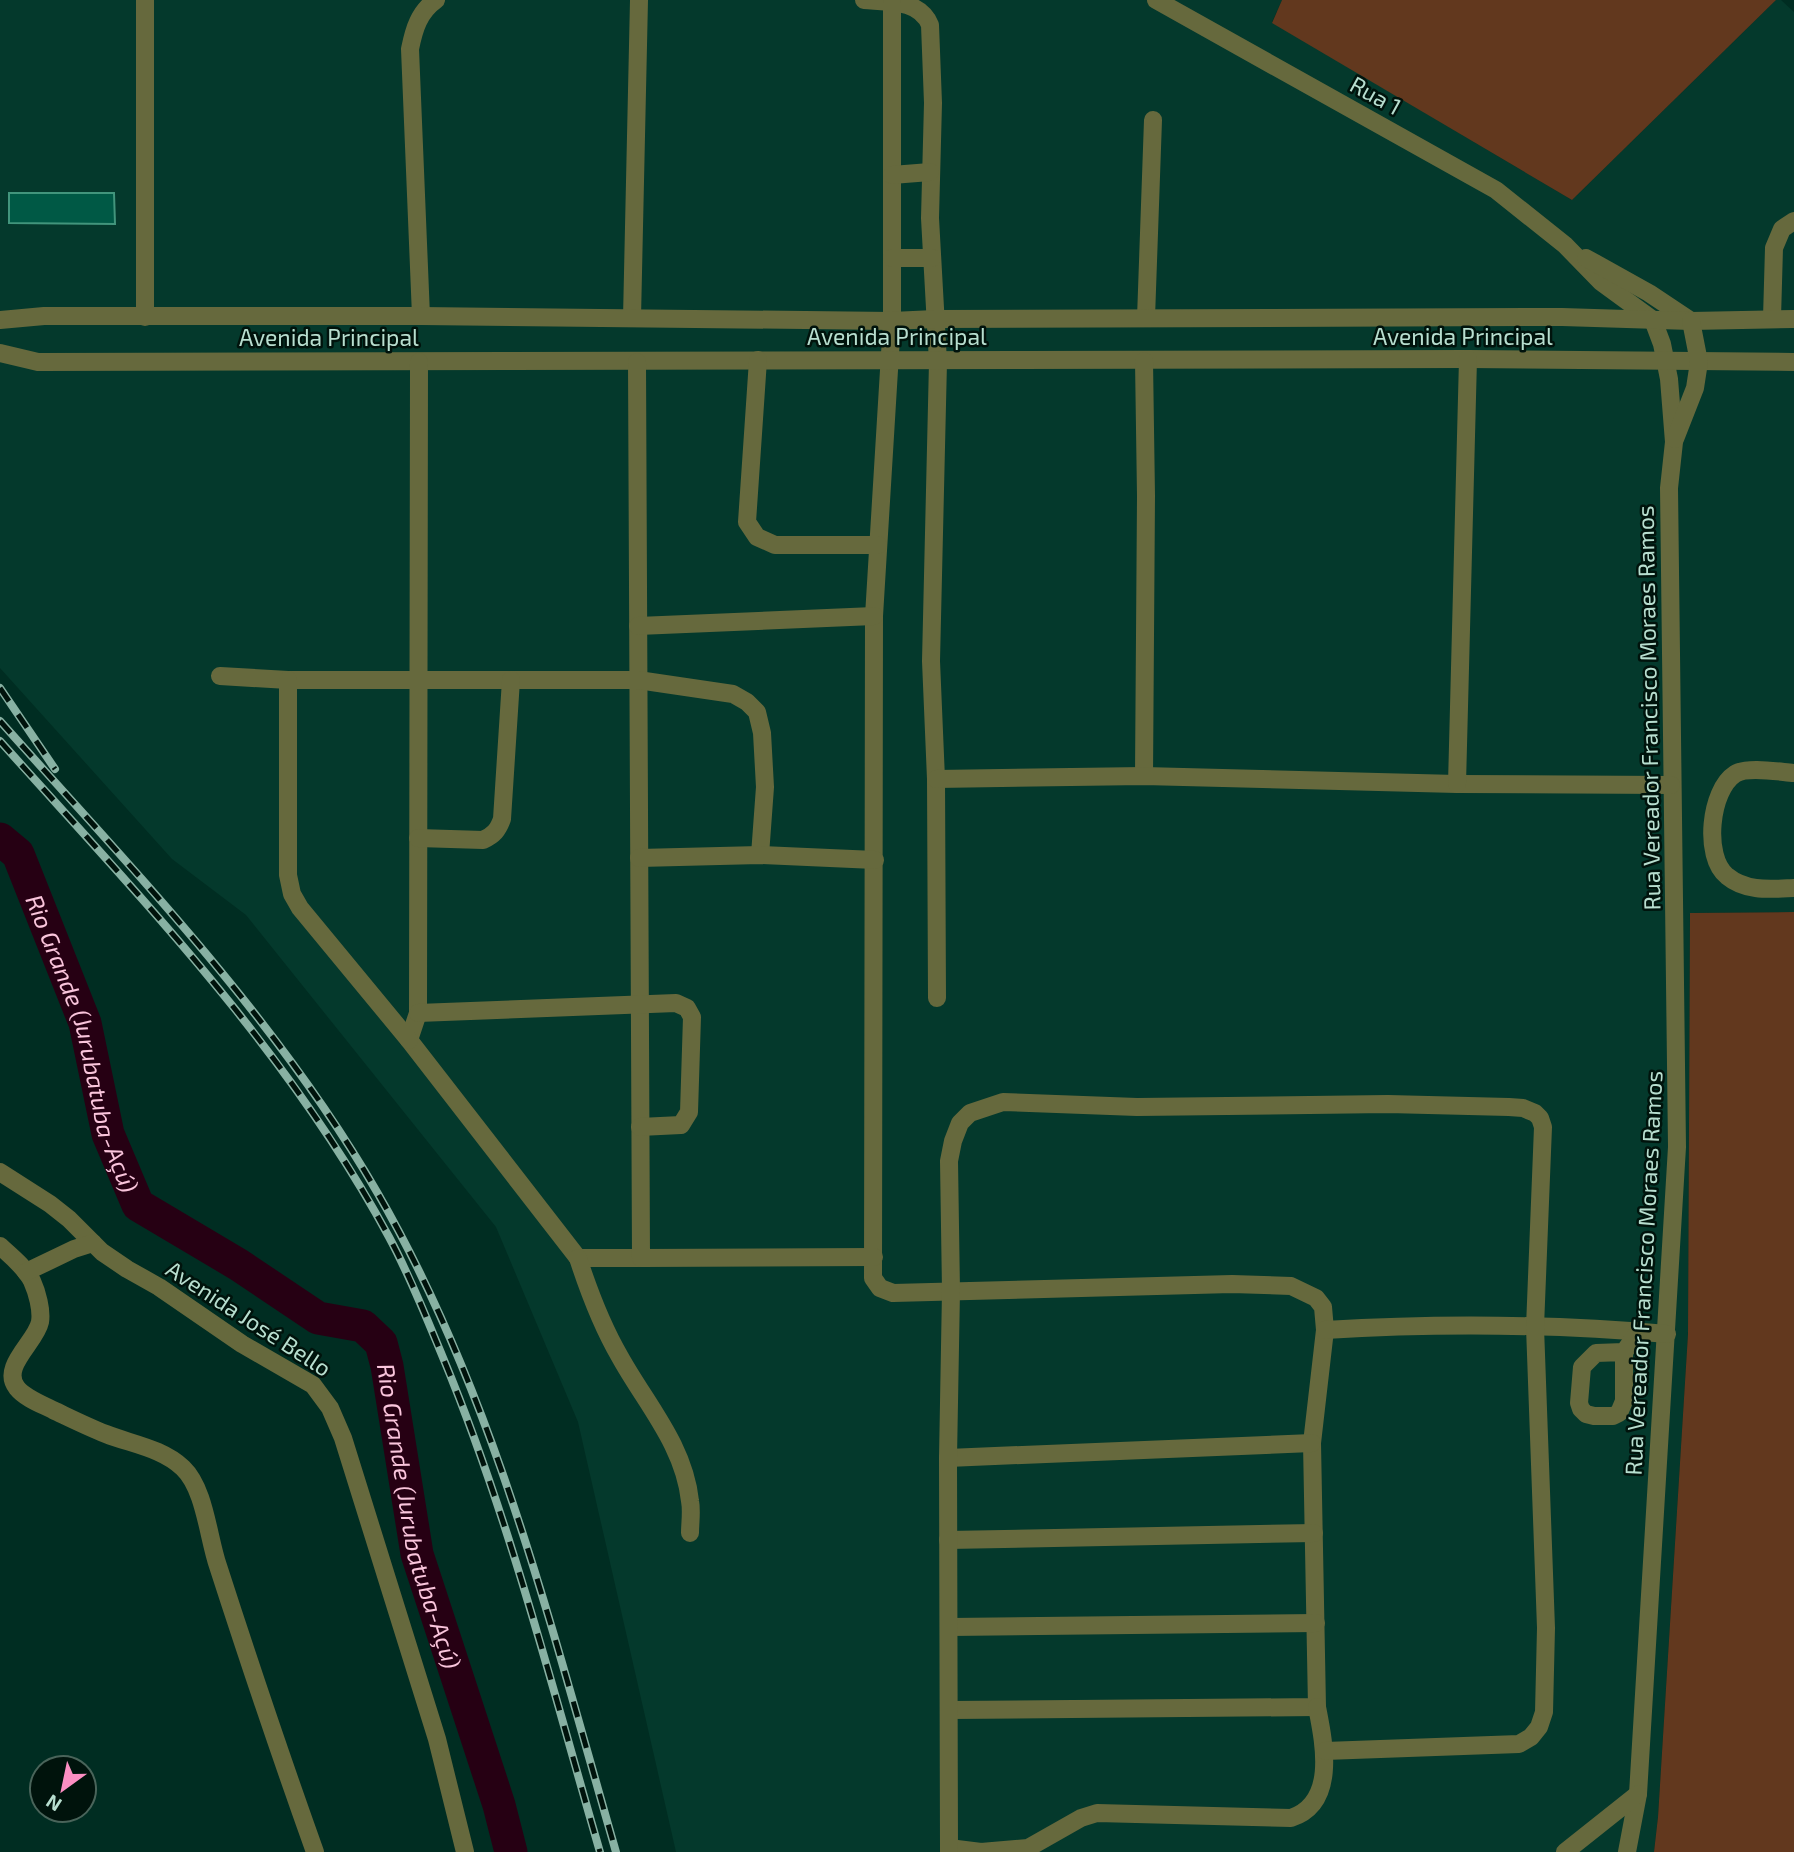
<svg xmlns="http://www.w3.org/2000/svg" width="1794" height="1852" font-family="'Exo 2',sans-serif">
	<rect width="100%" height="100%" fill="#002d22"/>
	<path fill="#04392c" d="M0,0H1282L1272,22L1572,200L1776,0H1781L1794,12V912L1690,913L1688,1334L1658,1817L1654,1852H676L578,1422L496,1227L246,915L172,859L0,668Z"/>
	<g fill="#62381e">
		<path d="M1282,0H1776L1572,200L1272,23Z"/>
		<path d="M1794,912V1852H1654L1658,1817L1688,1334L1690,913Z"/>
	</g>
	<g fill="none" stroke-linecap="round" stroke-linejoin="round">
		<path stroke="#260013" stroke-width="33" id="s1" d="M0,839L18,854L85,1023L108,1134L138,1205L239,1265L318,1318L363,1326L381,1343L387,1366L417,1554L499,1805L511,1852"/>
	</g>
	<path fill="#005945" stroke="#42957c" stroke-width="2" d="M9,193H114L115,224L9,223Z"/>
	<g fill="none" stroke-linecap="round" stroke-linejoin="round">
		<g stroke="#66693d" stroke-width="18">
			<path d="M864,0C890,2 920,0 930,25L933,103L930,218L938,362L931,661L936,779L937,998"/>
			<path d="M1156,0L1496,190L1565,245L1601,282L1653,320L1662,344L1669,379L1674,442L1669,488L1677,1147L1638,1794L1627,1852"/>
			<path d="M892,3V321L874,616L873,1278L880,1288L893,1293L1232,1284L1291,1286L1316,1298L1323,1307L1325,1330L1312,1443L1317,1707L950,1710"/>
			<path d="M892,175L930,172"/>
			<path d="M892,258H932"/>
			<path d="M1586,258L1649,293L1691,321"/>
			<path d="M421,316L410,49C414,29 419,12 436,0"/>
			<path d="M145,317V0"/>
			<path d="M632,318L639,0"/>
			<path d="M1146,318L1153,120"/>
			<path d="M1772,318L1774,248L1782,229L1794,221"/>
			<path d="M0,320L44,316H421L892,321L935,319L1562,317L1691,321L1794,319"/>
			<path d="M0,353L38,362L1468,359L1794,362"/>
			<path d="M758,360L747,522L757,537L775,545H878"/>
			<path d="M1144,361L1146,496L1144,776"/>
			<path d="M419,362L418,1013L409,1040L578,1258H641"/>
			<path d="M637,362L641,1258L874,1257"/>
			<path d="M1675,439L1695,388L1699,362L1691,321"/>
			<path d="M638,626L874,616"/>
			<path d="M220,676L288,680H638L733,694L747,702L757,712L762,733L765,787L760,855"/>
			<path d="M288,680V875L292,894L300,908L409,1040"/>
			<path d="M1794,773C1780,772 1747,766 1735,774C1710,790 1703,857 1727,876C1746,892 1771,889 1794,888"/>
			<path d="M936,779L1144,776L1457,784L1671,785"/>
			<path d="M1457,784L1468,359"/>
			<path d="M418,838L483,840C494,835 498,830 502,819L511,680"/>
			<path d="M639,858L760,855L875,860"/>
			<path d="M418,1013L676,1003L687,1008L692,1017L689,1112L681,1125L640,1127"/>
			<path d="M0,1172L50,1204L69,1219L102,1252L127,1269L159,1287L242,1344L313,1385L330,1408L343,1438L437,1739L465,1852"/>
			<path d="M0,1246C11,1256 25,1267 32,1281C37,1292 42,1310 40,1322C36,1342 0,1367 17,1388C25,1398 41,1404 53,1410C70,1418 88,1427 106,1434C131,1444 162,1448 183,1468C205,1489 208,1537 218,1566C249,1662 281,1757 315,1852"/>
			<path d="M578,1258C589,1292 602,1326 620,1357C646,1404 684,1445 690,1501C692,1511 690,1523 690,1533"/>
			<path d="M26,1272L74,1249L93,1243"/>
			<path d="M1325,1330C1439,1323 1553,1324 1667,1334"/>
			<path d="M1624,1352L1596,1353L1582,1367L1579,1403L1581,1409L1586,1414L1594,1416H1613L1619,1413L1624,1401V1352L1639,1331"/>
			<path d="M948,1458L1312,1443"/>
			<path d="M948,1540L1314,1533"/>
			<path d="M950,1627L1316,1623"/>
			<path d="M949,1848L981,1852L1028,1848L1081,1818L1097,1813L1291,1818C1337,1803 1324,1743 1317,1707"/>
			<path d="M949,1852L948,1458L951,1291L949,1161L953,1141L960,1123L970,1113L1003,1102L1137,1107L1388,1104L1509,1107L1523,1108L1535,1113L1540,1118L1543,1127L1535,1327L1546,1628L1544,1712L1539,1727L1531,1737L1519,1744L1325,1751"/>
			<path d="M1565,1852L1638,1794"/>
		</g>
		<defs>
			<g id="rail">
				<path d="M0,688L55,769"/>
				<path d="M0,721C132,869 278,1020 377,1192C495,1396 551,1627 616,1852"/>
				<path d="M0,741C140,897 289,1051 389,1237C410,1276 427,1319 444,1360C510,1520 552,1687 600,1852"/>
			</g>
		</defs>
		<use href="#rail" stroke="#88b1a3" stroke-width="8"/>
		<use href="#rail" stroke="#00130c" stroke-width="5" stroke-dasharray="16" stroke-linecap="butt"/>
	</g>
	<g text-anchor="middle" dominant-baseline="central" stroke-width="5" stroke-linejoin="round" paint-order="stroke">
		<g font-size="23" fill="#b7decf" stroke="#00130c">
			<text transform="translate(1376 95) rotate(29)">Rua 1</text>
			<text x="897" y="336">Avenida Principal</text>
			<text x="1463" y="336">Avenida Principal</text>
			<text x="329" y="337">Avenida Principal</text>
			<text transform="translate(1648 708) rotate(-91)">Rua Vereador Francisco Moraes Ramos</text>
			<text transform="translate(1643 1273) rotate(-87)">Rua Vereador Francisco Moraes Ramos</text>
			<text transform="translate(249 1318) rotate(33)">Avenida José Bello</text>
		</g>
		<g font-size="24" font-style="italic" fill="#fac5dc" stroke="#00130c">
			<text stroke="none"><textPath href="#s1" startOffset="224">Rio Grande (Jurubatuba-Açú)</textPath></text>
			<text stroke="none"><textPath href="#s1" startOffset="856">Rio Grande (Jurubatuba-Açú)</textPath></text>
		</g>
	</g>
	<g transform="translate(63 1789) rotate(213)"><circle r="33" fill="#00130c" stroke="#49645a" stroke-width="2"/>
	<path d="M0-5L12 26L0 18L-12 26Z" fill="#fc8fc3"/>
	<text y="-10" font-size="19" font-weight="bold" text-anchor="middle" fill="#b7decf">N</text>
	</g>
</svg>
